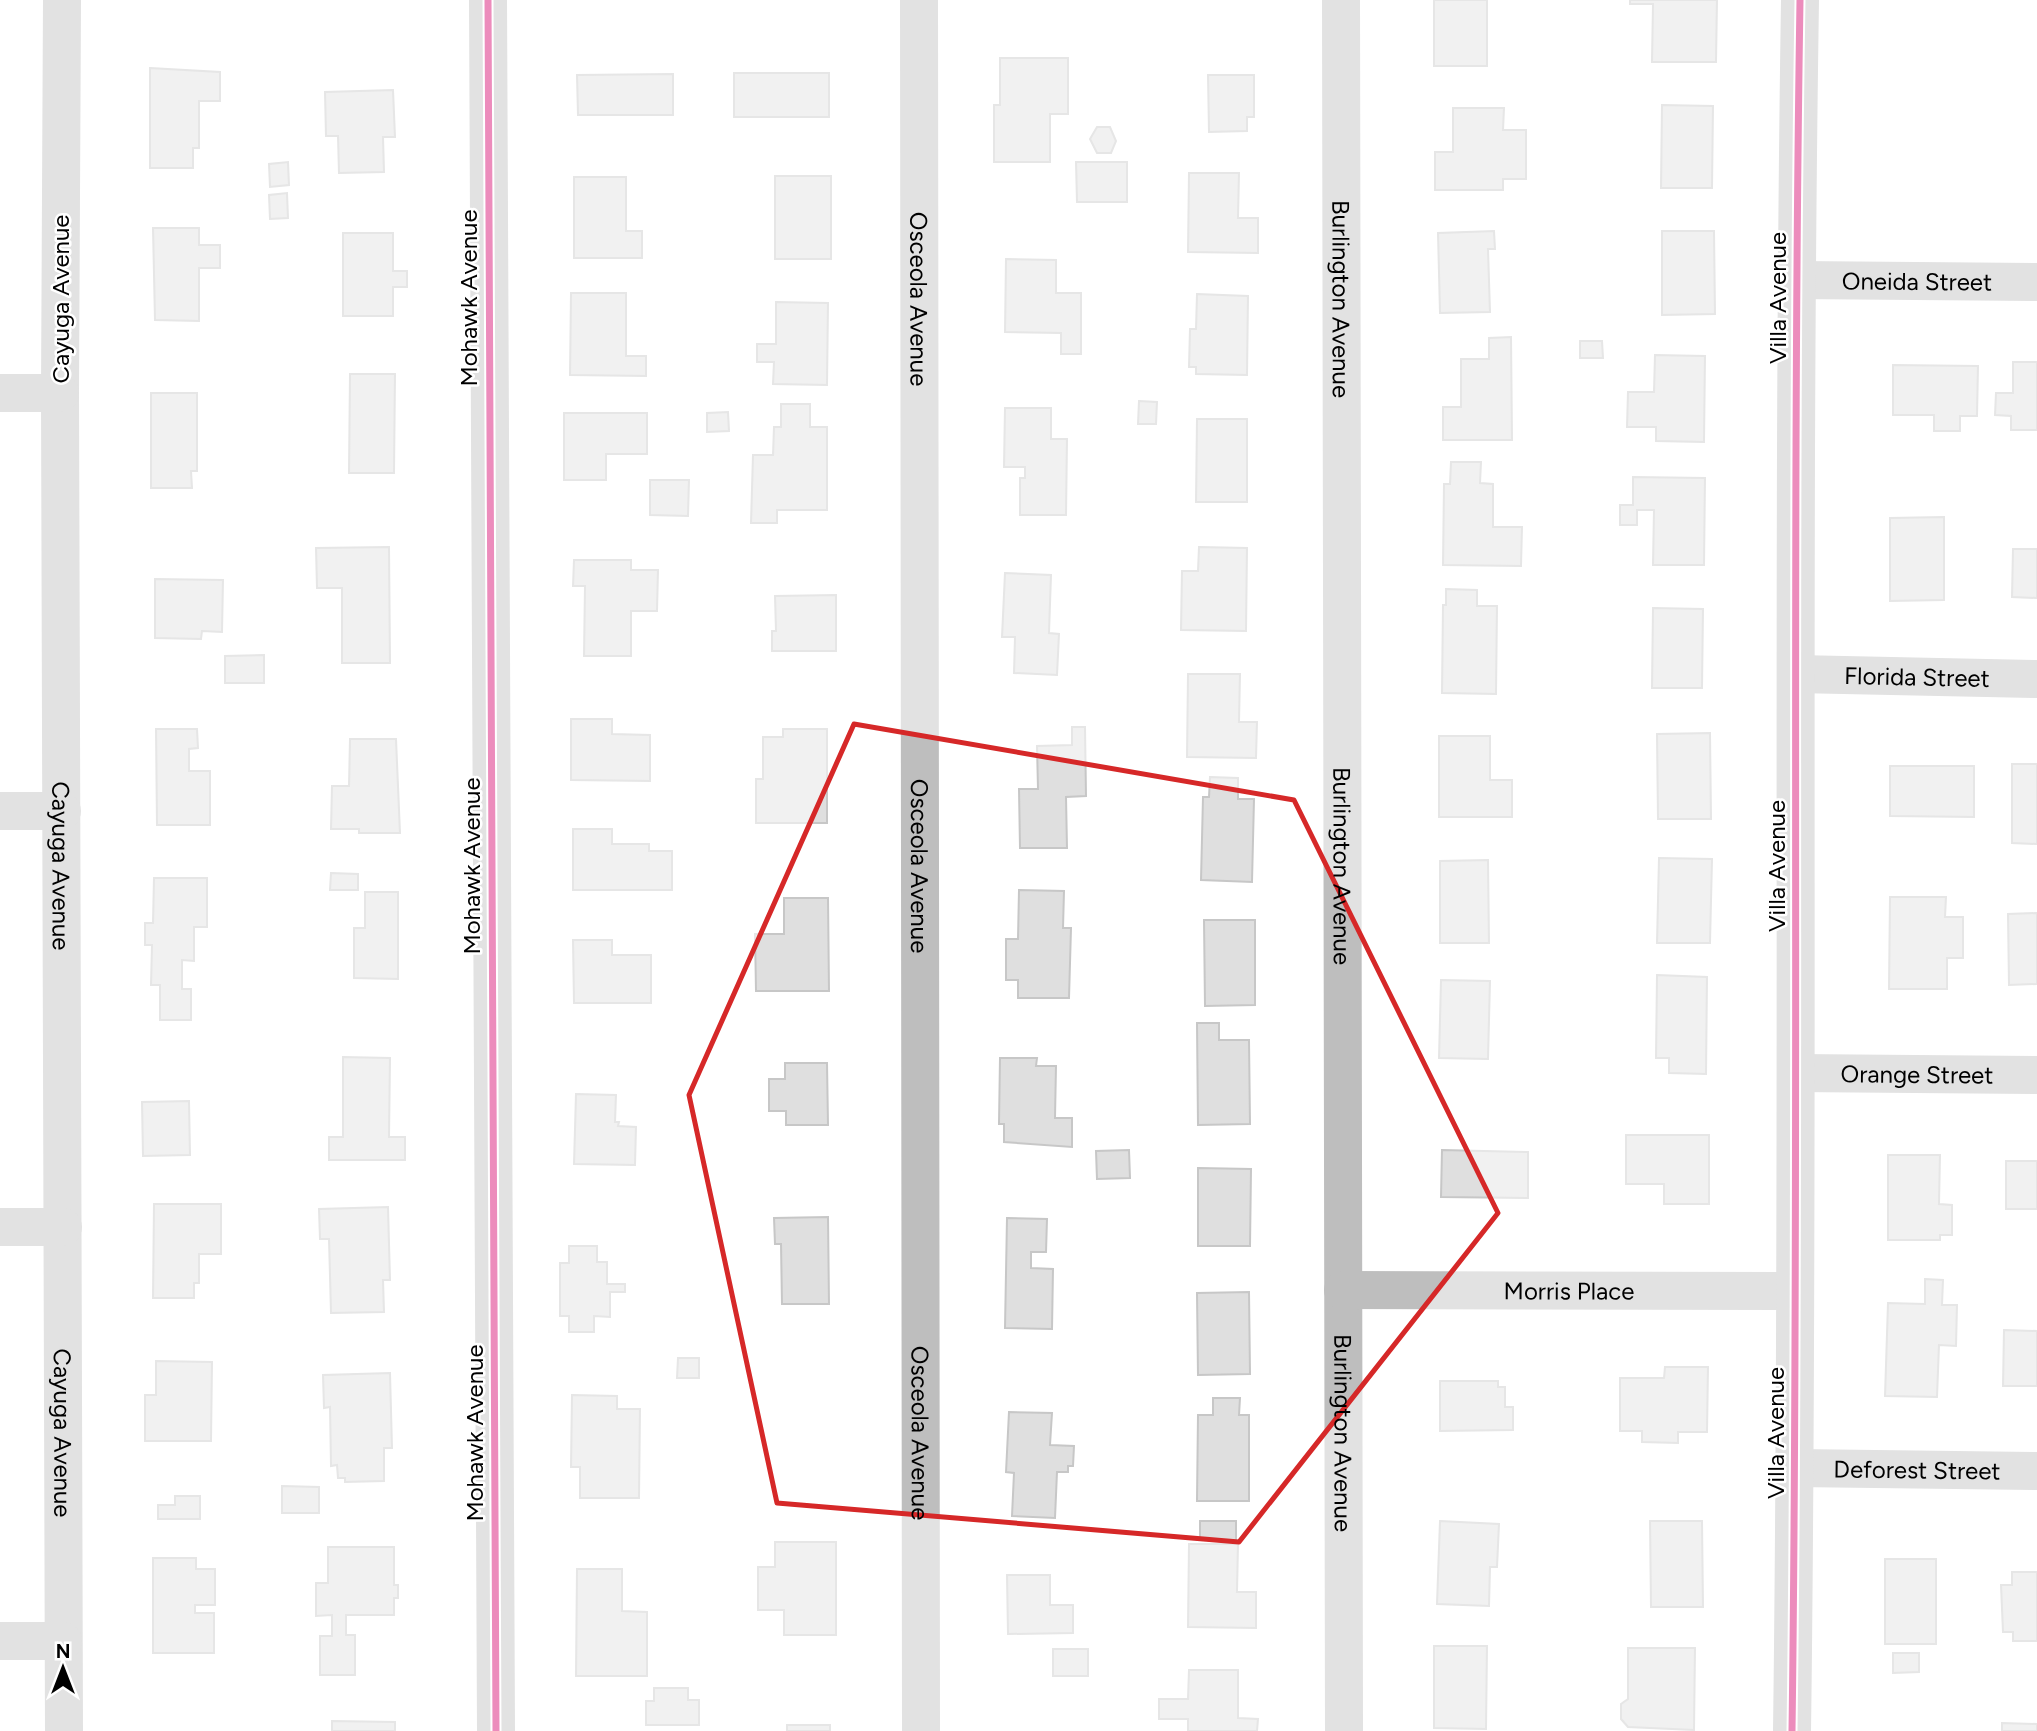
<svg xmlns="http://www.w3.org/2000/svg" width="2037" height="1731" font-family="Figtree,sans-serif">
	<rect width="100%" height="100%" fill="#fff"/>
	<g fill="#dfdfdf" stroke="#c7c7c7" stroke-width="2">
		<rect x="1434" y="0" width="53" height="66"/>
		<path d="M1630,0H1717L1716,62H1652L1653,4H1630Z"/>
		<path d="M1000,58H1068V114H1050V162H994V105H1000Z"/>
		<path d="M150,68L220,72V101H199V148H193V168H150Z"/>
		<rect x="734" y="73" width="95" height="44"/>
		<path d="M673,74V115H578L577,75Z"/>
		<path d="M1208,75H1254V117H1247V131L1209,132Z"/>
		<path d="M393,90L395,137H383L384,172L339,173L338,136H326L325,92Z"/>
		<path d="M1662,105L1713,106L1712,188H1661Z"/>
		<path d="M1453,108H1504L1503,130H1526V179H1503V190H1435V152H1453Z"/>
		<path d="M1097,127H1110L1116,141L1111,153H1097L1090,139Z"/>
		<path d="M288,162L289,185L270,187L269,164Z"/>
		<path d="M1076,162H1127V202H1077Z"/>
		<path d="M1189,173H1239L1238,218H1258V253L1188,252Z"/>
		<rect x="775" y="176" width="56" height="83"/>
		<path d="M574,177H626V231H642V258H574Z"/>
		<path d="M287,193L288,218L270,219L269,195Z"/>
		<path d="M153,228H199V245H220V268H199V321L155,320Z"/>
		<path d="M1494,231L1495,249H1488L1490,312L1440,313L1438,233Z"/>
		<path d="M1662,231H1714L1715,314L1662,315Z"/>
		<path d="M343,233H393V271H407V287H393V316H343Z"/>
		<path d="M1006,259L1056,260V293H1081V354H1061V333L1005,332Z"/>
		<path d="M571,293H626V356H646V376L570,375Z"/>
		<path d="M1197,294L1248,296L1247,375L1196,374V367H1189L1190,329H1196Z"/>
		<path d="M776,302L828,303L827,385L773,384L774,362H757V344H776Z"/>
		<path d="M1511,337L1512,440H1443V407H1461V359H1489V338Z"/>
		<path d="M1580,341H1602L1603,358H1580Z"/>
		<path d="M1655,355L1705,356L1704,442L1656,441V427H1627L1628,392H1654Z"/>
		<path d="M2013,362H2037V430H2011V416L1995,415L1996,393H2013Z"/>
		<path d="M1893,365L1978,366L1977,416H1960V431H1934V415H1893Z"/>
		<path d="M350,374H395L394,473H349Z"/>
		<path d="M151,393H197V471H191L192,488H151Z"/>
		<path d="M1139,401L1157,402L1156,424H1138Z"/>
		<path d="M781,404H810V427H827V510H777V523H751L753,455H773L774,427H781Z"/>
		<path d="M1005,408H1051V439H1067L1066,515H1020V478H1025V467H1004Z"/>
		<path d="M728,412L729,431L707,432V413Z"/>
		<path d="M564,413H647V454H606V480H564Z"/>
		<path d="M1197,419H1247V502H1196Z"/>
		<path d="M1451,462H1481L1480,483L1493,484V527H1522L1521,566L1443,565L1444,484H1450Z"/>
		<path d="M1633,477L1705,478L1704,565H1653L1654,510H1637V525H1620V505H1633Z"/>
		<path d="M650,480H689L688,516L650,515Z"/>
		<path d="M1944,517V600L1890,601V518Z"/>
		<path d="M389,547L390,663H342V588H317L316,548Z"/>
		<path d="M1199,547L1247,548L1246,631L1181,630L1182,571H1198Z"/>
		<path d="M2013,549H2037V598L2012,597Z"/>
		<path d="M574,560H631V570H658L657,611H631V656H584L585,586H573Z"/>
		<path d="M1005,573L1051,575L1049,633L1059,634L1057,675L1014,673L1015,637H1002Z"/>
		<path d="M155,579L223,580L222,632L202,631L201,639L155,638Z"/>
		<path d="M1446,589L1477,590V606H1497L1496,694L1442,693L1443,605H1446Z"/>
		<path d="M836,595V651H772V631H776L775,596Z"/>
		<path d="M1653,608L1703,609L1702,688H1652Z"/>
		<path d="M264,655V683H225V656Z"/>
		<path d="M1188,674H1240L1239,722H1257L1256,758L1187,757Z"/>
		<path d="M571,719H612V734L650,735V781L571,780Z"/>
		<path d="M1072,727H1085L1086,796L1066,797L1067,848H1020L1019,789H1038L1037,746L1072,745Z"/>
		<path d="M156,729H197L198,748L189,749V771H210V825H157Z"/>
		<path d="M783,729H827V823H756V779H763V737H783Z"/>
		<path d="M1710,733L1711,819H1658L1657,734Z"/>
		<path d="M1439,736H1490V780H1512V817H1439Z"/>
		<path d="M350,739H396L400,833H359V829H331L332,786H349Z"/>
		<path d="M2012,764H2037V844L2012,843Z"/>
		<path d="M1890,766H1974V817L1890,816Z"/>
		<path d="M1210,777L1238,778V799H1254L1252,882L1201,880L1203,797H1209Z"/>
		<path d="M573,829H612V844H649V851H672V890H573Z"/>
		<path d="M1659,858L1712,859L1710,943H1657Z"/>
		<path d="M1488,860L1489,943H1440V861Z"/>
		<path d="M331,873L358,874V890H330Z"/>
		<path d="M154,878H207V927H194V961L182,960V989H191V1020H160V985H151L152,945H145V923H153Z"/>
		<path d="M1019,890L1064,891L1063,928H1071L1069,998H1018V980H1006V939H1018Z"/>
		<path d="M365,892H398V979L354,978V928H365Z"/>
		<path d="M1890,897H1946L1945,917H1963V958H1947V989H1889Z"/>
		<path d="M784,898H828L829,991H756L755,934H784Z"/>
		<path d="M2037,913V984L2009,985L2008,914Z"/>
		<path d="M1204,920H1255V1005L1205,1006Z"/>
		<path d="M573,940H612V955H651V1003H574Z"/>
		<path d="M1657,975L1707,977L1706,1074L1669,1073V1058H1656Z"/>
		<path d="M1441,980L1490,981L1488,1059L1439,1058Z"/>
		<path d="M1197,1023H1219V1040H1249L1250,1124L1198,1125Z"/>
		<path d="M343,1057L390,1058L389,1137H405V1160H329V1137H343Z"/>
		<path d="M1000,1058H1037L1036,1066H1056L1055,1118H1072V1147L1004,1142V1124H999Z"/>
		<path d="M785,1063H827L828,1125H786V1111H769V1079H785Z"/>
		<path d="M576,1094L616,1095L615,1122H619L618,1126L636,1127L635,1165L574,1164Z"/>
		<path d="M189,1101L190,1155L143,1156L142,1102Z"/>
		<path d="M1626,1135H1709V1204H1664V1184H1626Z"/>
		<path d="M1129,1150L1130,1178L1097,1179L1096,1151Z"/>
		<path d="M1442,1150L1528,1152V1198L1441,1197Z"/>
		<path d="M1888,1155H1940L1939,1204L1952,1205V1235H1940V1240H1888Z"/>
		<rect x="2006" y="1161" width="31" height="48"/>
		<path d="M1198,1168L1251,1169L1250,1246H1198Z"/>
		<path d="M154,1204H221V1254H199V1283H194V1298H153Z"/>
		<path d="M388,1207L390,1280H383L384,1312L331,1313L329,1239H320L319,1209Z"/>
		<path d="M828,1217L829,1304H782L781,1244H775L774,1218Z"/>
		<path d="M1007,1218L1047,1219L1046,1252H1031V1268L1053,1269L1052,1329L1005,1328Z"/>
		<path d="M569,1246H597V1262H607V1284H625V1292H610V1317L594,1316V1332H569V1316H560V1263H569Z"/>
		<path d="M1925,1279L1943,1280L1942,1305H1957L1956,1346L1939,1345L1937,1397L1885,1396L1888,1303L1925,1304Z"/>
		<path d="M1249,1292L1250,1374L1198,1375L1197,1293Z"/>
		<path d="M2004,1330L2037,1331V1386H2003Z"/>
		<path d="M678,1358H699V1378H677Z"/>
		<path d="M156,1361L212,1362L211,1441H145V1395H156Z"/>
		<path d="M1665,1367H1708L1707,1432H1678V1443L1642,1442V1431H1620V1378H1664Z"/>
		<path d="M390,1373L392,1448H384V1481L345,1482V1478H338L337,1465L331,1466L330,1407L324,1408L323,1375Z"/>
		<path d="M1440,1381H1498V1387H1505V1407H1513V1430L1440,1431Z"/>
		<path d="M572,1395L617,1396V1409H640L639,1498H580V1467H571Z"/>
		<path d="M1213,1398H1240L1239,1415H1249V1501H1197L1198,1415H1213Z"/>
		<path d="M1009,1412L1052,1413L1050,1445L1074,1446L1073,1466H1068V1472H1057L1055,1518L1012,1516L1014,1473L1006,1472Z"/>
		<path d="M282,1486L319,1487V1513H282Z"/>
		<path d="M175,1496H200V1519H158V1505H175Z"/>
		<rect x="1200" y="1521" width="36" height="19"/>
		<path d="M1440,1521L1499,1524L1497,1567H1490L1489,1606L1437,1604Z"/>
		<path d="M1650,1521H1702L1703,1607H1651Z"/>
		<path d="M775,1542H836V1635H784V1610H758V1567H775Z"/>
		<path d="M1189,1544H1238L1237,1592H1256V1628L1188,1627Z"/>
		<path d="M328,1547H394V1585H398V1598H394V1615H346V1635H355V1675H320V1636H332V1615L316,1616V1583H328Z"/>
		<path d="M153,1558H196V1569H215V1605H195V1613H214V1653H153Z"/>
		<rect x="1885" y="1559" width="51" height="85"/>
		<path d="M577,1569H622V1611L647,1612V1676H576Z"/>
		<path d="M2012,1572H2037V1641H2013V1632H2003L2001,1585H2012Z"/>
		<path d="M1007,1575H1050V1605H1073V1633L1008,1634Z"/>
		<path d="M1434,1646H1487L1486,1729L1434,1728Z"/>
		<path d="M1628,1648H1695L1694,1730L1628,1727L1621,1719V1704L1628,1699Z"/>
		<rect x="1053" y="1649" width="35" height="27"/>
		<path d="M1893,1653H1919V1672L1893,1673Z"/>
		<path d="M1189,1670H1238V1718L1258,1719L1257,1731H1188V1719H1159V1699H1188Z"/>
		<path d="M654,1688H688V1700H699V1725H646V1701H654Z"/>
		<path d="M332,1721L395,1722V1731H332Z"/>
		<path d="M2002,1723L2037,1724V1731H2002Z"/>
		<rect x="787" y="1725" width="43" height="6"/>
	</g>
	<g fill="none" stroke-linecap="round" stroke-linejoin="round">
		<g stroke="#bebebe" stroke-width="38">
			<path id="s1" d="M62,0L60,393L64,1731"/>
			<path d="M488,0L496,1731"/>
			<path id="s2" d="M919,0L921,1731"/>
			<path id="s3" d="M1341,0L1344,1731"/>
			<path id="s4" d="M1796,280L2037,282"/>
			<path d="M0,393H60"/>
			<path id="s5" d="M1796,674L2037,679"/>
			<path d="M0,811H62"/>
			<path id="s6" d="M1796,1073L2037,1075"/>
			<path d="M0,1227H63"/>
			<path id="s7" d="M1343,1290L1793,1291"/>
			<path id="s8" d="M1796,1468L2037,1471"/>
			<path d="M0,1641H63"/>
			<path d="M1792,1731C1800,1154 1791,577 1800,0"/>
		</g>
		<defs>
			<g id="cycleway">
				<path d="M488,0L496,1731"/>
				<path d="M1792,1731C1800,1154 1791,577 1800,0"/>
			</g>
		</defs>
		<use href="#cycleway" stroke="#fff" stroke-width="11"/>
		<use href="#cycleway" stroke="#d6006c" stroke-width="7"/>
	</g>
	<path d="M0 0H2037V1731H0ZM854,724L1294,800L1498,1213L1239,1542L777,1503L689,1095Z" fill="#fff" fill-opacity=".55" fill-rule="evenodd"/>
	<path fill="none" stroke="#d62828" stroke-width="5" stroke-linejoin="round" d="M854,724L1294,800L1498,1213L1239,1542L777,1503L689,1095Z"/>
	<g text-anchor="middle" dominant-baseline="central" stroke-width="5" stroke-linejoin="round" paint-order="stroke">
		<g font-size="24" fill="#000" stroke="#fff">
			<text stroke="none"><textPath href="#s4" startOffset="121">Oneida Street</textPath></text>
			<text transform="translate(468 298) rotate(-90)">Mohawk Avenue</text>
			<text transform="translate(1777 298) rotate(-90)">Villa Avenue</text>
			<text transform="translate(60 299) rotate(-90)">Cayuga Avenue</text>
			<text stroke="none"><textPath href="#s2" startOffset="299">Osceola Avenue</textPath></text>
			<text stroke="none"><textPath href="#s3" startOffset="299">Burlington Avenue</textPath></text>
			<text stroke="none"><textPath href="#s5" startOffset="121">Florida Street</textPath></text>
			<text stroke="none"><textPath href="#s1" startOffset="866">Cayuga Avenue</textPath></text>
			<text transform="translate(471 866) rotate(-90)">Mohawk Avenue</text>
			<text stroke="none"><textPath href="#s2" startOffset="866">Osceola Avenue</textPath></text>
			<text stroke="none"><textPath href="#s3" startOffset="866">Burlington Avenue</textPath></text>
			<text transform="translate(1776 866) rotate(-90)">Villa Avenue</text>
			<text stroke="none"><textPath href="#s6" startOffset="121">Orange Street</textPath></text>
			<text stroke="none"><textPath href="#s7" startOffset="226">Morris Place</textPath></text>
			<text stroke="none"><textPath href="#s1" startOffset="1433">Cayuga Avenue</textPath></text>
			<text stroke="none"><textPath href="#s2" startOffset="1433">Osceola Avenue</textPath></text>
			<text transform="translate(474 1433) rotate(-90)">Mohawk Avenue</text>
			<text stroke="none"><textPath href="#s3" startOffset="1433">Burlington Avenue</textPath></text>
			<text transform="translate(1775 1433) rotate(-90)">Villa Avenue</text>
			<text stroke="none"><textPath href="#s8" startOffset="121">Deforest Street</textPath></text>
		</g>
	</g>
	<g transform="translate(63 1668)" stroke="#ffffff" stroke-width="5" paint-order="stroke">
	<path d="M0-5L12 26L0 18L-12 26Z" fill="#000000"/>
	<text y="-10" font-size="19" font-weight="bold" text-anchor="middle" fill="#000000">N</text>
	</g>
</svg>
